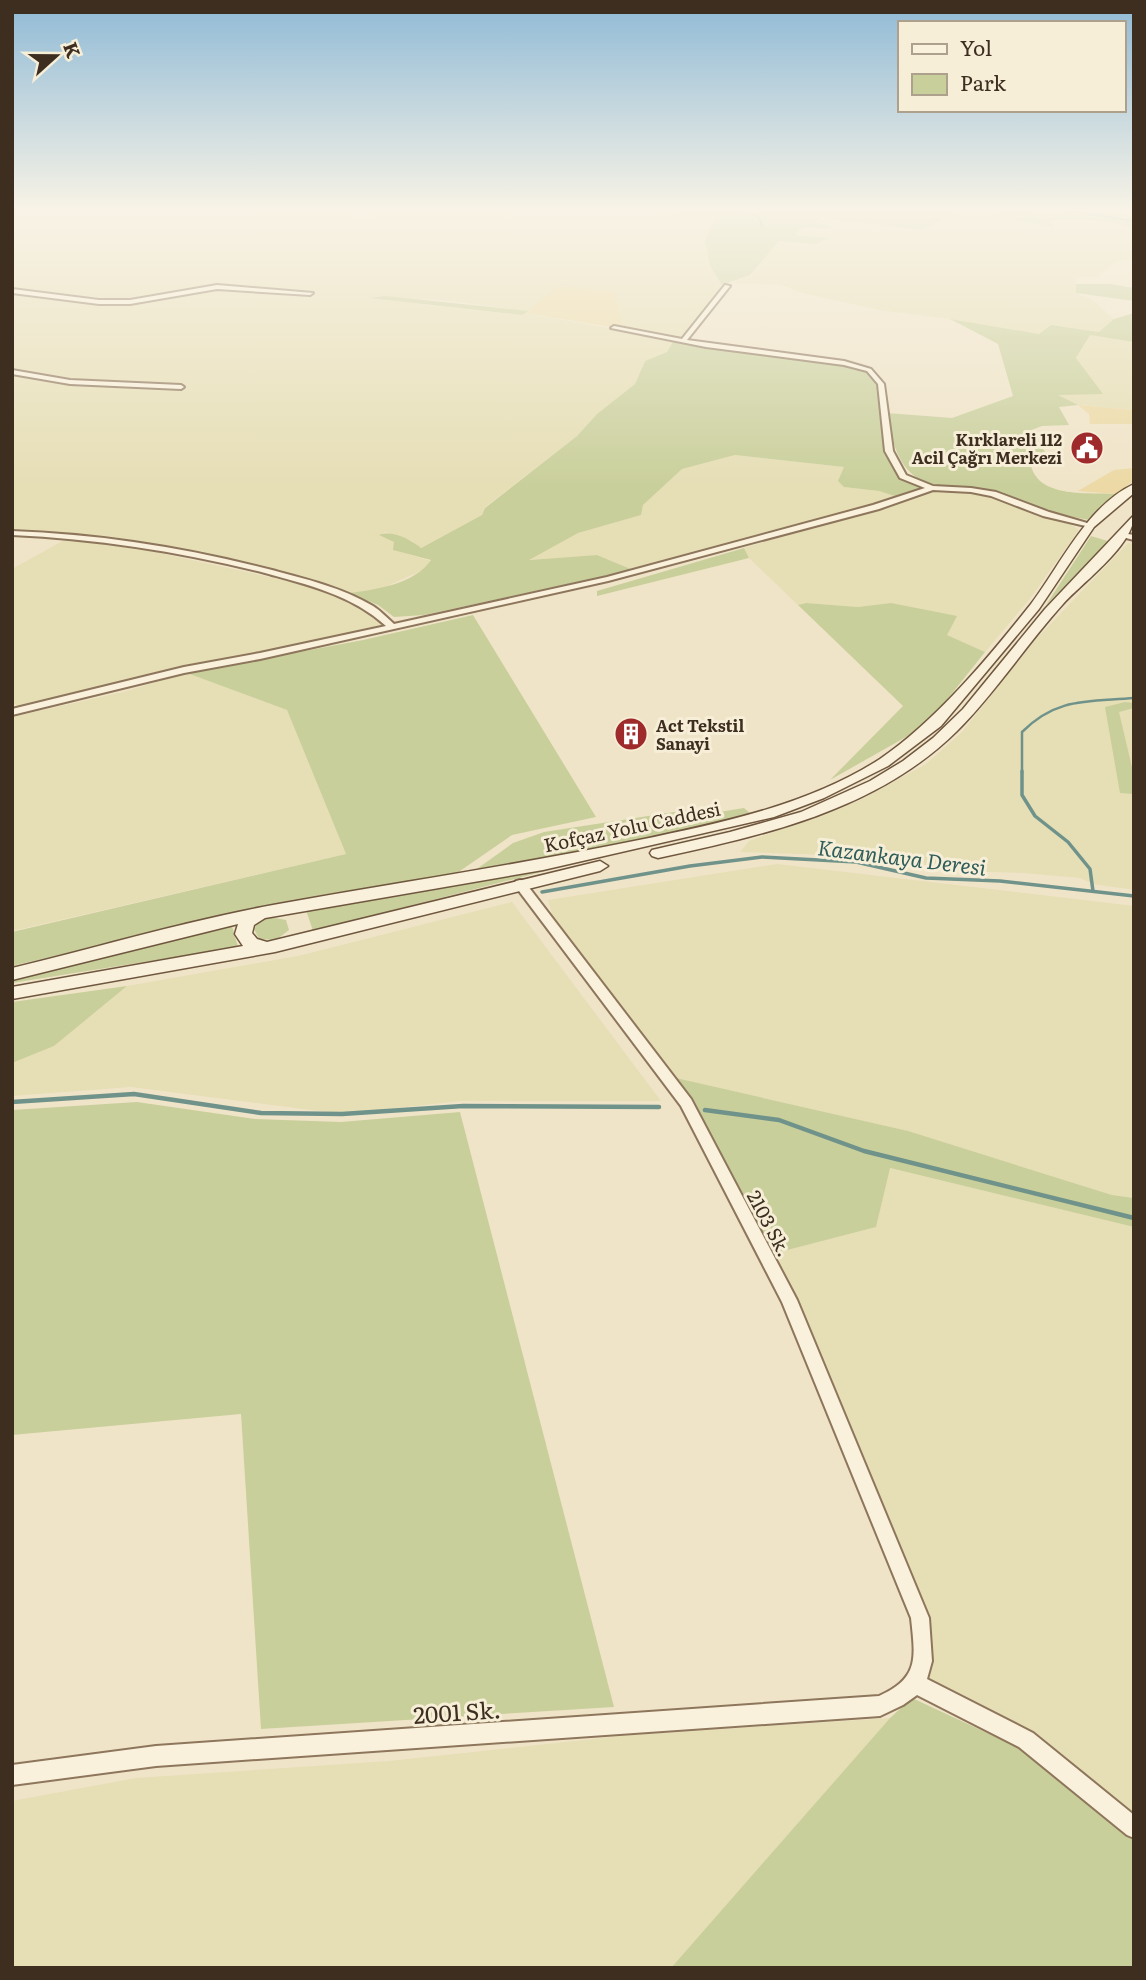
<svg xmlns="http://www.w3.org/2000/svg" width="1146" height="1980" font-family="Literata,serif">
	<rect width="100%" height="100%" fill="#f0e4c8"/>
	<g fill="#e6deb5">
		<path d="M12,210H340L354,219L375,222L379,210H629L647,214L716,218L705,241L710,266L722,285L695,324L680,339L623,329L615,291L557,286L529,311L441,300L374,297L426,305L522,315L526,313L674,340L667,352L645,361L635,384L597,414L577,436L485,507L482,515L420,548L412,541L385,532L380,535L394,542V550L431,561L423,570L378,590L348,593L315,581L166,547L84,534L12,529V373L70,383L183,387L71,381L12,371Z"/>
		<path d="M970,211L1054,227L1117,223L1134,228V241L1127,243L1134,245V259L1117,261L1097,277H1076V293L1093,300L1114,319L1099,332L1051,325L1039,334L950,319L884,311L802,293L781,285L732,283L750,275L779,241L816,244L826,239L794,235L803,227H833L812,221L822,218L921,230L941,220Z"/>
		<path d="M1090,334L1134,342V410L1078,405L1056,395Z"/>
		<path d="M735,455L844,467V487L879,491L898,497L633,570L597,555L527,560L578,533L641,515L643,505L682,469Z"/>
		<path d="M936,490L992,495L1069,523L1079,530L1029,600L985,652L947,635L891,603L858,607L806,603L798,605L749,558L744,548Z"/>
		<path d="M66,539L141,549L306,585L340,596L375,613L384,624L348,634L181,668L115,686L21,707L12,703V569Z"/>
		<path d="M1128,543L1134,544V890L1093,884L1080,878L1023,873L950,871L891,857L740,852L749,841L858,801L926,764L962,732L1036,639Z"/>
		<path d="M187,673L287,710L346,854L12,931V717L123,692Z"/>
		<path d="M777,864L1134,906V1198L1112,1195L907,1131L676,1078L553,917L548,900Z"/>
		<path d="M512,902L661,1101H461L342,1114L131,1087L12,1096V1063L54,1046L127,986L298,956Z"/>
		<path d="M889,1168L1134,1227V1828L1026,1740L916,1684L920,1618L927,1608L796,1300L772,1254L876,1227Z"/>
		<path d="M890,1718L671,1968H12V1801L136,1778L389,1761L630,1735Z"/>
	</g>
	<g fill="#c9cf9b">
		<path d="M629,210H1030L1061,213L1056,210H1105L1134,216V228C1110,221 1075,217 1050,221L1054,227L970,211L941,220L921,230L822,218L813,221L835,228L803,227L795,235L828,238L816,244L779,241L750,275L722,285L710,266L705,241L715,218L647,214Z"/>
		<path d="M1076,284H1111L1134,288V301L1076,293Z"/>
		<path d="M386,296L529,311L522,315L369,298Z"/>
		<path d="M1134,313V342L1090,335L1076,358L1103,394L1058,395L1078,405L1059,407L1069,425L1042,426L1029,431L1056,466H1031C1040,499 1089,492 1117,494L1089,520C1049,513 1012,500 973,489C951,484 929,490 911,473C895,458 891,434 887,413L952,418L1013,396L998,344L950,319L1039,334L1051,325L1099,332L1114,319Z"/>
		<path d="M674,340L841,364L866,371L873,378L877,384L883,445L903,479L925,488L898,497L879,491L844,487L838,481L844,467L735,455L682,469L643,505L641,515L578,533L529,560L597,555L633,570L424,615L394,617L378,605L348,593C375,590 415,584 431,560L393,550L394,542L379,535C392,530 410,539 421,548L482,515L485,508L577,436L597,414L635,384L645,361L667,352Z"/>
		<path d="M1091,536L1111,542L1046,605Z"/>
		<path d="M744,548L749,558L597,596V591Z"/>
		<path d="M806,603L858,607L891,603L957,616L947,635L985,652L938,711L913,733L830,780L903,706L798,605Z"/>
		<path d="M473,615L596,817L512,835L457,873L291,900L12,966V932L346,854L287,710L187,673L363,640Z"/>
		<path d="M1125,702L1134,703V708L1119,712L1134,776V794L1120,793L1105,707Z"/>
		<path d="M744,808L750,813L690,829L474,871L513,843L544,832L687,810L719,812Z"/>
		<path d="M553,869L313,931L306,910Z"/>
		<path d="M270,917L286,920L289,930L276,940L259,939L254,929L259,921Z"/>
		<path d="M232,926L238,947L12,983V980Z"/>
		<path d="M127,986L54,1046L12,1063V1002Z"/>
		<path d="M676,1078L908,1131L1112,1195L1134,1198V1227L890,1168L876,1227L772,1254L693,1100Z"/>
		<path d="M137,1102L255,1119L341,1122L460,1112L614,1707L261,1729L241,1414L12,1435V1110Z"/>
		<path d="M912,1698L1024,1750L1134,1841V1968H671L890,1718Z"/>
	</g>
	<g fill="#ecd9a5">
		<path d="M557,286L615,291L623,329L526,313Z"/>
		<path d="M1078,405L1134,410V424H1090L1089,414Z"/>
		<path d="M1134,468V480L1117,494L1078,491L1114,470Z"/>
	</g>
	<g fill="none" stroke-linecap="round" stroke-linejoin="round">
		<g stroke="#6f938a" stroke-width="2">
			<path d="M734,210L759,217L762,226"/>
			<path d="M1063,210L1134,221"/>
		</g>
		<path stroke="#6f938a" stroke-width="2.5" d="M1022,773V732C1057,697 1088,702 1134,698"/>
		<g stroke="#6f938a" stroke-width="3.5">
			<path d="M1022,771V795L1035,816L1068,842L1090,869L1093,891"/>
			<path d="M542,892L690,866L762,857L856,862L926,878L1000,881L1134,896"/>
		</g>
		<g stroke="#6f938a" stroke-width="4.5">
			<path d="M12,1102L134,1094L261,1113L342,1114L463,1106L659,1107"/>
			<path d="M705,1110L779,1120L864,1151L1134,1218"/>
		</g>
		<defs>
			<g id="minor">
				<path d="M217,285L313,293L310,295L217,289L130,304H99L12,293V289L99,300H130Z"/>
				<path d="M725,285L730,286L687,340L844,361L871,369L884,384L893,451L906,475L933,486L971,488L996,492L1049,512L1094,525L1090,527L1043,516L991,496L971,492L933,490L879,509L608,581L260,659L184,673L12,715V709L184,667L260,653L386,626C352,595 308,585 265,573C182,552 98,539 12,535V531C100,534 187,548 272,570C306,579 343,588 373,606C381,611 387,618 394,624L607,577L873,505L925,488L900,478L885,451L878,384L867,371L844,365L706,347L611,328L614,326L682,339Z"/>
				<path d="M12,370L70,380L181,385L184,387L181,389L70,384L12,374Z"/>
				<path d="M1122,533L1134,535V540L1122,537Z"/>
				<path d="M520,880L524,881L691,1099L797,1300L929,1618L932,1661L927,1679L1033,1733L1134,1815V1838L1127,1835L1019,1747L917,1695L903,1705L880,1716L156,1766L12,1785V1765L156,1746L879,1696C920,1678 915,1657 911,1618L782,1302L681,1106L516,887L514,884L516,881Z"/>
			</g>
			<g id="secondary">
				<path d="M1134,484V493L1094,527L1039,609L941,726L888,766L824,798L774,817L543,870L265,918L254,925L252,933L257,939L267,942L600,861L608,866L600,871L275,952L12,999V987L243,946L235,934L238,924L12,980V968C99,947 186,921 273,905C395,883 517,865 639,840C720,823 809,805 880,759C936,721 989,657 1031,604C1061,564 1087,506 1134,484Z"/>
				<path d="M1134,515C1134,545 1083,582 1063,604C1026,645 996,692 957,731C877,810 765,835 658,858L652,856L650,853L652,850L730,832L801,812L870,781L903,761L933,738L963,709L1045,609Z"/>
			</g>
		</defs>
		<use href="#minor" stroke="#8d765c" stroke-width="4"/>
		<use href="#secondary" stroke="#6f573f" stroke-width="3"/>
		<use href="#minor" fill="#faf1dc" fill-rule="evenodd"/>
		<use href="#secondary" fill="#faf1dc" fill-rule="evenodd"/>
	</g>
	<linearGradient id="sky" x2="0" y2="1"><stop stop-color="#8fbad6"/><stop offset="0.43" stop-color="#f8f3e6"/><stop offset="1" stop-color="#f8f3e6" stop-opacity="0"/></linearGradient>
	<rect width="1146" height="487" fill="url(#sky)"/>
	<defs>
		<symbol id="civic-disc" viewBox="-11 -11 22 22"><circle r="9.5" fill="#9e2a2b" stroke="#f7eed8"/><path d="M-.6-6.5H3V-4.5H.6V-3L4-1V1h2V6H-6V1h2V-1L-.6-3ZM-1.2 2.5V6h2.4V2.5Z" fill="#fff"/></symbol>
		<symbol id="building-disc" viewBox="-11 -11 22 22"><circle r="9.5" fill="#9e2a2b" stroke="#f7eed8"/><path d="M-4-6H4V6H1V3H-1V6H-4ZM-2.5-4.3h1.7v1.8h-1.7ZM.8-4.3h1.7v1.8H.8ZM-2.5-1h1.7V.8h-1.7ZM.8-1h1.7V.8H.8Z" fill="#fff"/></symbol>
	</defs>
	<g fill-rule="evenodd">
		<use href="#civic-disc" x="1068" y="429" width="38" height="38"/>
		<use href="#building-disc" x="612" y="715" width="38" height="38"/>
	</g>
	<g text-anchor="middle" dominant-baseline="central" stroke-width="6" stroke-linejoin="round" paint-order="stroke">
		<g font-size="16" font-weight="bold" fill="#3d2e20" stroke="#f7eed8" text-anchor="end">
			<text x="1062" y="439">Kırklareli 112<tspan x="1062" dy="18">Acil Çağrı Merkezi</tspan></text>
			<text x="656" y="725" text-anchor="start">Act Tekstil<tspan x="656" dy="18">Sanayi</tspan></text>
		</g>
		<g font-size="19" fill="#3d2e20" stroke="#f7eed8">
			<text transform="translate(632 826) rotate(-12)">Kofçaz Yolu Caddesi</text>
			<text transform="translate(770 1223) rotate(62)">2103 Sk.</text>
		</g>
		<g font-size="21" font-style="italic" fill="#2f5d5a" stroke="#f7eed8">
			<text transform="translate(902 856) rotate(7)">Kazankaya Deresi</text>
		</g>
		<g font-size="23" fill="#3d2e20" stroke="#f7eed8">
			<text transform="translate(457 1711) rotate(-4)">2001 Sk.</text>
		</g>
	</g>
	<rect width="1146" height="1980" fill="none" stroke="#3d2e20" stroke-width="28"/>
	<rect x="898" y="21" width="228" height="91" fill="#f7eed8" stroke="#ada18e" stroke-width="2"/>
	<rect x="912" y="44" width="35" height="10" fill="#faf1dc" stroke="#ada18e" stroke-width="2"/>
	<text x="960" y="56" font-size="21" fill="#3d2e20">Yol</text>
	<rect x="912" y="74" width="35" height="21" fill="#c9cf9b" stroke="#ada18e" stroke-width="2"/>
	<text x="960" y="91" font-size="21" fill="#3d2e20">Park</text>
	<g transform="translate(56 56) rotate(69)" stroke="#f7eed8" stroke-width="5" paint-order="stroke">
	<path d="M0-5L12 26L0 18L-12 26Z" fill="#3d2e20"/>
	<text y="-10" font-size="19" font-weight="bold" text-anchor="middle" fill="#3d2e20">K</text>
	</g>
</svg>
